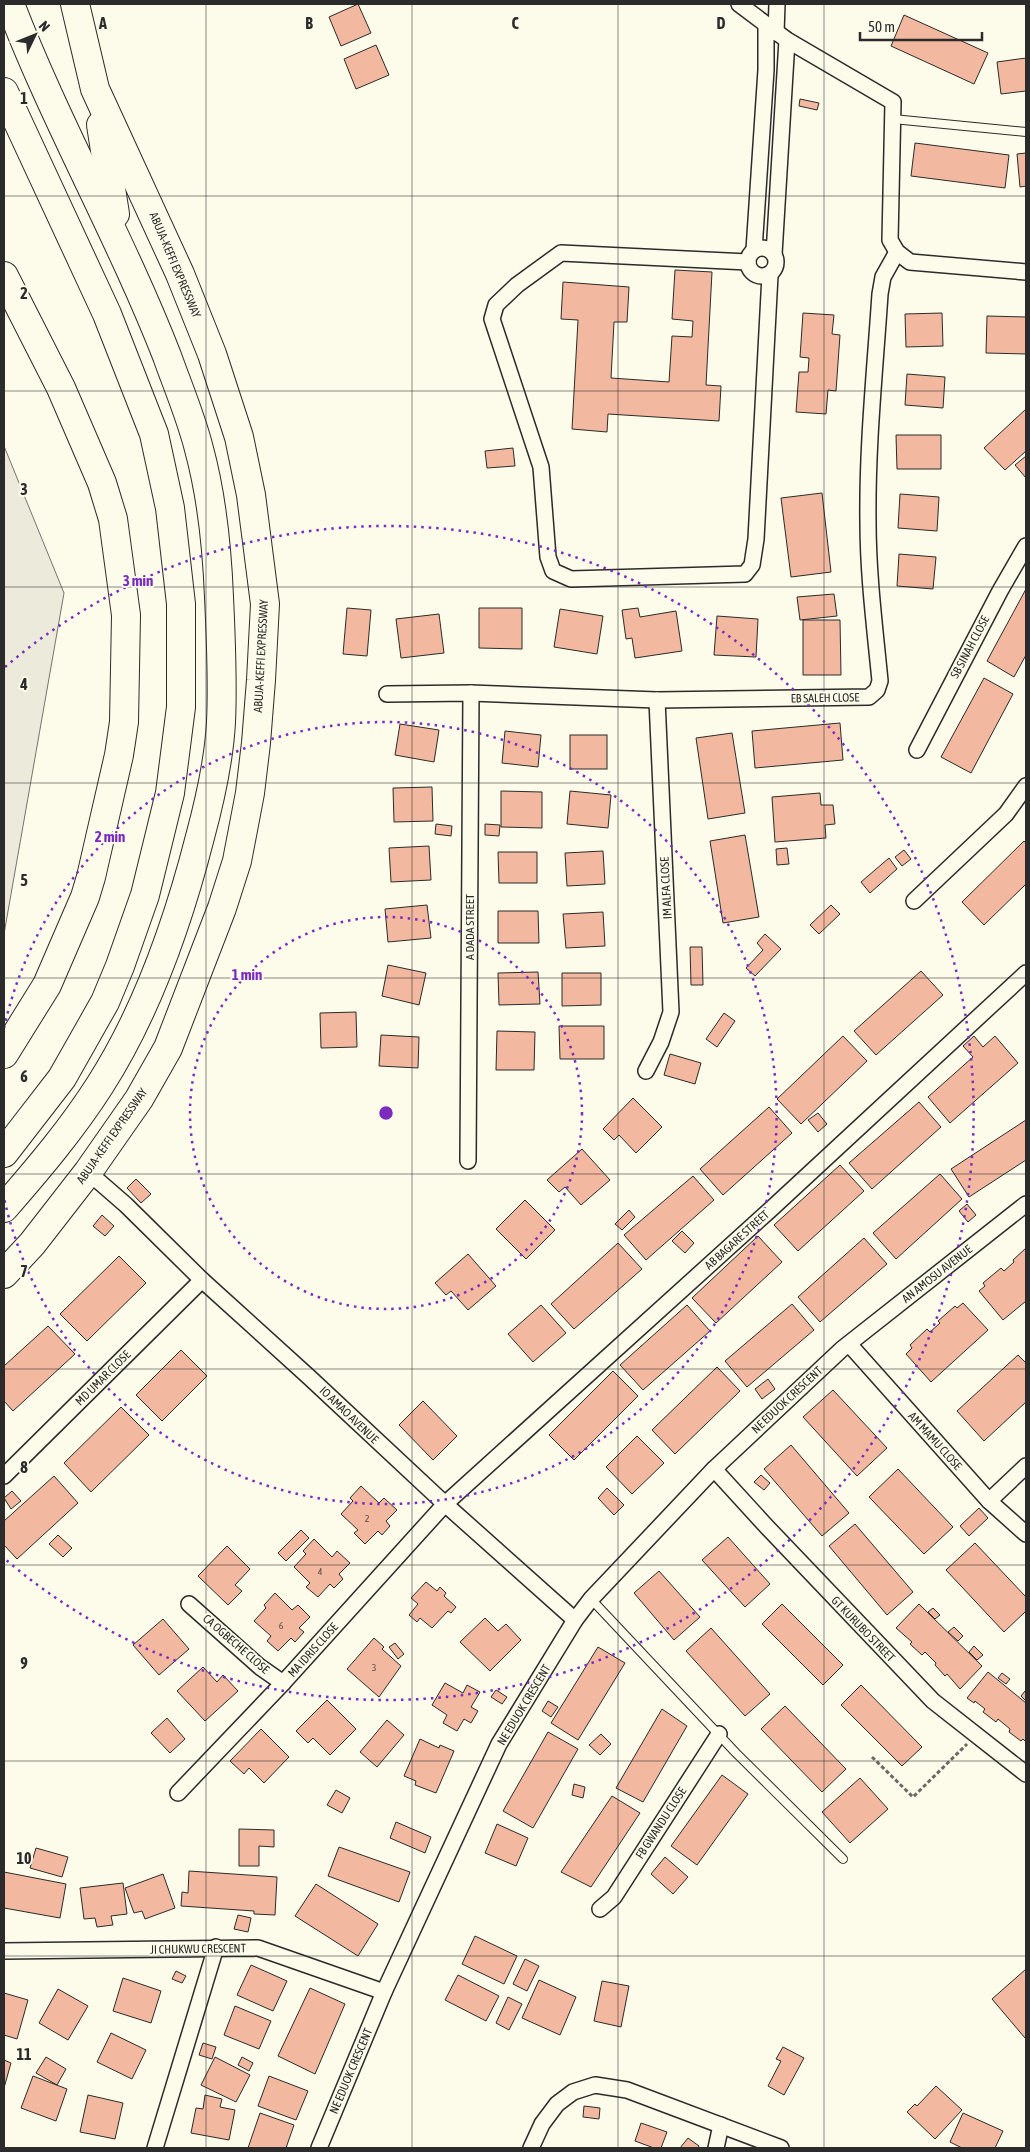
<svg xmlns="http://www.w3.org/2000/svg" width="1030" height="2152" font-family="'Asap Condensed',sans-serif">
	<rect width="100%" height="100%" fill="#fdfbea"/>
	<path fill="#ecebdb" stroke="#74746e" d="M4,446L64,593L4,934Z"/>
	<g fill="#f2b8a0" stroke="#2b2b2b">
		<path d="M358,4L371,33L341,46L329,17Z"/>
		<path d="M904,15L988,53L974,84L891,46Z"/>
		<path d="M376,45L389,75L356,89L344,59Z"/>
		<path d="M1026,58V91L1001,94L997,62Z"/>
		<path d="M800,99L819,103L817,110L799,106Z"/>
		<path d="M915,143L1009,155L1005,188L911,176Z"/>
		<path d="M1026,153V186L1020,187L1017,154Z"/>
		<path d="M675,270L712,272L706,385L721,386L719,421L608,414L607,432L572,429L578,320L561,319L563,282L629,287L627,322H614L611,378L669,382L672,336L692,337L693,321L672,319Z"/>
		<path d="M803,313L834,315L832,334L840,335L836,391L828,390L826,414L796,412L799,372H808L809,358L800,357Z"/>
		<path d="M942,313L943,346L906,347L905,314Z"/>
		<path d="M987,316L1026,317V354L986,353Z"/>
		<path d="M907,374L945,377L943,408L905,405Z"/>
		<path d="M1026,409V451L1005,470L984,448Z"/>
		<path d="M896,435H941V469H897Z"/>
		<path d="M513,448L515,466L487,468L485,451Z"/>
		<path d="M1026,456V478L1015,465Z"/>
		<path d="M822,493L831,572L791,577L781,498Z"/>
		<path d="M900,494L939,497L937,531L898,528Z"/>
		<path d="M899,554L936,557L933,589L897,586Z"/>
		<path d="M1026,589V655L1014,677L987,661Z"/>
		<path d="M834,594L837,616L800,620L797,597Z"/>
		<path d="M347,608L371,610L367,656L343,654Z"/>
		<path d="M479,608H522V649L479,648Z"/>
		<path d="M638,608L640,617L676,611L682,651L635,658L632,638L626,639L622,610Z"/>
		<path d="M560,609L603,616L597,654L554,647Z"/>
		<path d="M439,614L444,653L401,658L396,619Z"/>
		<path d="M717,616L758,619L756,657L714,655Z"/>
		<path d="M803,620H840L841,675H803Z"/>
		<path d="M984,678L1013,694L971,773L941,757Z"/>
		<path d="M840,723L843,760L755,768L752,731Z"/>
		<path d="M400,724L439,730L434,762L395,755Z"/>
		<path d="M505,731L541,735L538,767L502,763Z"/>
		<path d="M732,733L745,813L708,819L696,738Z"/>
		<rect x="570" y="735" width="37" height="34"/>
		<path d="M432,787L433,821L394,822L393,788Z"/>
		<path d="M501,791L542,792V828L501,827Z"/>
		<path d="M570,791L611,795L608,828L567,824Z"/>
		<path d="M820,793L821,805H833L835,824L825,825L826,838L775,842L772,797Z"/>
		<path d="M436,824L452,826L451,836L435,834Z"/>
		<path d="M485,824L500,825L499,836L485,835Z"/>
		<path d="M745,835L759,917L723,923L710,841Z"/>
		<path d="M1024,841L1026,843V884L984,925L962,902Z"/>
		<path d="M429,846L431,880L391,882L389,848Z"/>
		<path d="M787,848L789,864L777,865L776,849Z"/>
		<path d="M904,850L911,859L902,866L895,857Z"/>
		<path d="M603,851L605,884L567,886L565,853Z"/>
		<path d="M498,852H537V883H499Z"/>
		<path d="M889,858L897,869L870,893L861,882Z"/>
		<path d="M427,905L431,938L388,942L385,909Z"/>
		<path d="M831,905L840,914L819,934L810,925Z"/>
		<path d="M498,911H538L539,943H498Z"/>
		<path d="M603,912L605,946L566,948L563,914Z"/>
		<path d="M765,934L781,949L755,976L746,968L763,950L757,943Z"/>
		<path d="M690,947H702L703,985H691Z"/>
		<path d="M388,965L426,973L419,1005L382,996Z"/>
		<path d="M921,971L943,995L876,1055L854,1031Z"/>
		<path d="M538,972L540,1004L499,1005L498,973Z"/>
		<path d="M562,973H601V1005L562,1006Z"/>
		<path d="M356,1012L357,1047L321,1048L320,1013Z"/>
		<path d="M724,1013L735,1021L717,1047L706,1039Z"/>
		<path d="M559,1026H604V1059H560Z"/>
		<path d="M497,1031L535,1032L534,1070H496Z"/>
		<path d="M381,1035L419,1037L418,1068L379,1066Z"/>
		<path d="M843,1036L867,1061L801,1124L777,1099Z"/>
		<path d="M974,1036L983,1047L995,1036L1018,1063L950,1123L928,1097L973,1057L963,1046Z"/>
		<path d="M670,1054L701,1063L695,1084L664,1075Z"/>
		<path d="M633,1098L662,1127L636,1153L619,1135L614,1140L603,1129Z"/>
		<path d="M919,1102L941,1127L872,1189L849,1163Z"/>
		<path d="M769,1107L792,1133L723,1195L700,1169Z"/>
		<path d="M818,1113L827,1124L818,1132L808,1120Z"/>
		<path d="M1026,1120V1160L969,1197L951,1169Z"/>
		<path d="M582,1149L610,1180L581,1205L565,1187L559,1192L547,1180Z"/>
		<path d="M840,1165L864,1191L798,1251L774,1225Z"/>
		<path d="M940,1174L962,1199L896,1259L873,1233Z"/>
		<path d="M693,1176L714,1200L646,1260L624,1235Z"/>
		<path d="M136,1179L151,1194L141,1203L127,1188Z"/>
		<path d="M525,1200L555,1230L526,1259L496,1229Z"/>
		<path d="M967,1204L976,1215L968,1222L959,1211Z"/>
		<path d="M629,1210L635,1217L622,1230L615,1224Z"/>
		<path d="M102,1215L114,1226L105,1236L93,1226Z"/>
		<path d="M682,1231L694,1243L685,1253L672,1241Z"/>
		<path d="M758,1236L782,1262L716,1323L692,1298Z"/>
		<path d="M864,1238L887,1264L820,1322L798,1297Z"/>
		<path d="M618,1243L642,1269L574,1329L551,1304Z"/>
		<path d="M1026,1248V1301L1003,1320L979,1291L985,1286L983,1283L1001,1268L1004,1271L1014,1262L1013,1260Z"/>
		<path d="M468,1254L496,1286L468,1310L451,1291L446,1295L435,1283Z"/>
		<path d="M119,1256L146,1283L87,1341L60,1314Z"/>
		<path d="M963,1303L988,1330L931,1382L906,1354L912,1348L910,1345L927,1329L930,1332L940,1323L938,1321L955,1306L957,1308Z"/>
		<path d="M792,1304L814,1330L747,1387L725,1361Z"/>
		<path d="M541,1305L566,1333L533,1362L508,1334Z"/>
		<path d="M687,1305L710,1331L643,1390L620,1365Z"/>
		<path d="M48,1326L75,1354L13,1411L4,1401V1366Z"/>
		<path d="M181,1350L207,1376L162,1421L136,1395Z"/>
		<path d="M1018,1355L1026,1363V1402L984,1441L957,1411Z"/>
		<path d="M717,1367L740,1391L675,1454L652,1430Z"/>
		<path d="M613,1371L638,1396L574,1460L549,1435Z"/>
		<path d="M768,1379L775,1389L762,1399L755,1389Z"/>
		<path d="M833,1390L887,1448L857,1476L803,1417Z"/>
		<path d="M423,1401L457,1436L433,1460L399,1425Z"/>
		<path d="M121,1407L149,1435L91,1492L64,1463Z"/>
		<path d="M637,1436L664,1463L632,1494L606,1467Z"/>
		<path d="M791,1445L849,1513L822,1536L764,1469Z"/>
		<path d="M898,1469L953,1527L924,1554L869,1497Z"/>
		<path d="M761,1475L770,1483L764,1490L754,1482Z"/>
		<path d="M54,1476L78,1503L17,1559L4,1545V1521Z"/>
		<path d="M361,1486L379,1503L384,1498L397,1510L386,1521L390,1526L382,1535L378,1531L365,1544L354,1533L358,1530L341,1514L353,1501L350,1498Z"/>
		<path d="M607,1488L624,1505L614,1515L598,1498Z"/>
		<path d="M12,1491L21,1501L11,1509L4,1498Z"/>
		<path d="M979,1508L988,1518L969,1536L960,1526Z"/>
		<path d="M855,1524L913,1592L887,1615L829,1546Z"/>
		<path d="M301,1530L309,1538L286,1561L278,1553Z"/>
		<path d="M58,1535L72,1548L63,1557L49,1544Z"/>
		<path d="M728,1537L770,1584L745,1607L702,1560Z"/>
		<path d="M314,1539L332,1557L337,1551L350,1563L339,1574L343,1579L334,1588L330,1584L318,1597L306,1587L310,1583L294,1567L306,1554L303,1551Z"/>
		<path d="M975,1543L1026,1597V1611L1004,1632L946,1570Z"/>
		<path d="M227,1546L250,1569L235,1585L242,1591L228,1605L198,1576Z"/>
		<path d="M659,1571L700,1617L674,1640L634,1593Z"/>
		<path d="M426,1582L437,1591L440,1587L446,1593L444,1596L456,1607L451,1613L448,1611L432,1628L420,1618L417,1622L409,1615L418,1604L411,1598Z"/>
		<path d="M275,1593L292,1610L298,1605L310,1617L299,1628L304,1632L295,1642L291,1638L278,1651L267,1641L271,1636L254,1621L266,1608L264,1605Z"/>
		<path d="M782,1604L843,1665L823,1685L762,1624Z"/>
		<path d="M919,1604L982,1666L960,1689L947,1674L945,1676L935,1665L936,1663L925,1652L922,1655L910,1644L912,1642L896,1628Z"/>
		<path d="M933,1608L940,1615L935,1619L928,1612Z"/>
		<path d="M485,1618L498,1631L506,1624L521,1640L490,1671L460,1642Z"/>
		<path d="M163,1619L189,1649L159,1675L133,1645Z"/>
		<path d="M954,1627L963,1636L958,1641L948,1632Z"/>
		<path d="M711,1628L770,1694L745,1716L686,1651Z"/>
		<path d="M374,1638L384,1647L382,1649L401,1666L379,1697L347,1669Z"/>
		<path d="M395,1643L404,1654L398,1659L389,1647Z"/>
		<path d="M974,1646L983,1655L977,1660L969,1652Z"/>
		<path d="M598,1647L625,1663L578,1740L551,1723Z"/>
		<path d="M203,1667L217,1682L223,1675L238,1691L205,1721L177,1691Z"/>
		<path d="M988,1672L1026,1703V1742L1023,1739L1021,1741L1009,1732L1010,1729L998,1719L996,1722L983,1712L985,1709L975,1701L974,1703L967,1698Z"/>
		<path d="M1002,1673L1010,1679L1006,1684L998,1678Z"/>
		<path d="M445,1683L463,1693L467,1685L480,1692L471,1707L478,1711L471,1723L464,1719L457,1731L443,1723L447,1715L432,1705Z"/>
		<path d="M861,1685L922,1747L902,1766L841,1705Z"/>
		<path d="M496,1690L507,1697L502,1704L491,1697Z"/>
		<path d="M1025,1691L1026,1692V1701L1021,1696Z"/>
		<path d="M327,1700L356,1729L330,1755L313,1738L308,1743L296,1731Z"/>
		<path d="M548,1701L558,1707L551,1717L542,1711Z"/>
		<path d="M785,1706L846,1769L822,1792L761,1729Z"/>
		<path d="M662,1709L687,1726L643,1802L616,1788Z"/>
		<path d="M167,1718L185,1739L170,1753L151,1733Z"/>
		<path d="M387,1720L404,1735L377,1767L360,1752Z"/>
		<path d="M261,1729L289,1757L264,1783L249,1768L244,1774L230,1761Z"/>
		<path d="M548,1732L578,1749L533,1828L503,1811Z"/>
		<path d="M601,1734L611,1744L600,1755L589,1745Z"/>
		<path d="M420,1739L439,1748L440,1745L454,1751L436,1793L415,1785L416,1781L404,1776Z"/>
		<path d="M722,1775L748,1794L697,1865L671,1846Z"/>
		<path d="M860,1778L888,1809L850,1843L822,1812Z"/>
		<path d="M574,1784L585,1787L583,1798L572,1795Z"/>
		<path d="M336,1790L350,1798L342,1813L327,1805Z"/>
		<path d="M612,1796L640,1813L591,1887L561,1872Z"/>
		<path d="M396,1822L431,1837L425,1853L390,1838Z"/>
		<path d="M497,1824L528,1838L516,1866L485,1853Z"/>
		<path d="M239,1829L274,1830V1847L259,1846V1866H239Z"/>
		<path d="M339,1847L410,1872L399,1902L328,1876Z"/>
		<path d="M36,1848L68,1857L62,1877L30,1868Z"/>
		<path d="M665,1857L688,1877L673,1894L651,1874Z"/>
		<path d="M189,1871L277,1877L275,1915L254,1914V1911L181,1906L182,1892L188,1893Z"/>
		<path d="M4,1872L66,1884L60,1918L4,1908Z"/>
		<path d="M163,1874L175,1908L145,1919L142,1911L134,1913L125,1888Z"/>
		<path d="M123,1883L127,1914L111,1916L113,1925L97,1927L95,1918L84,1919L80,1888Z"/>
		<path d="M316,1884L378,1924L358,1956L295,1916Z"/>
		<path d="M238,1915L251,1918L248,1932L234,1929Z"/>
		<path d="M475,1936L517,1956L504,1984L462,1964Z"/>
		<path d="M525,1959L539,1966L527,1991L513,1984Z"/>
		<path d="M251,1965L287,1981L273,2011L237,1995Z"/>
		<path d="M1026,1969V2037L1025,2038L992,1999Z"/>
		<path d="M176,1971L186,1976L182,1983L172,1979Z"/>
		<path d="M458,1975L499,1996L486,2021L445,2000Z"/>
		<path d="M123,1978L161,1991L151,2023L113,2011Z"/>
		<path d="M539,1980L576,1997L560,2035L522,2018Z"/>
		<path d="M602,1981L629,1986L621,2027L594,2021Z"/>
		<path d="M310,1988L345,2004L315,2074L278,2056Z"/>
		<path d="M58,1989L88,2006L68,2040L39,2023Z"/>
		<path d="M4,1993L28,2000L17,2039L4,2035Z"/>
		<path d="M508,1997L522,2004L509,2030L496,2023Z"/>
		<path d="M235,2006L271,2021L259,2049L224,2035Z"/>
		<path d="M111,2033L146,2050L132,2079L97,2062Z"/>
		<path d="M203,2043L216,2047L212,2059L199,2055Z"/>
		<path d="M783,2047L804,2058L784,2095L768,2086L781,2061L776,2059Z"/>
		<path d="M46,2057L66,2069L57,2085L36,2073Z"/>
		<path d="M215,2057L250,2075L236,2102L201,2085Z"/>
		<path d="M242,2057L253,2063L249,2071L238,2065Z"/>
		<path d="M4,2060L11,2063L4,2088Z"/>
		<path d="M33,2076L67,2089L56,2121L21,2108Z"/>
		<path d="M269,2076L308,2091L296,2120L258,2106Z"/>
		<path d="M936,2086L962,2110L935,2139L907,2112L915,2104L917,2106Z"/>
		<path d="M88,2095L123,2103L115,2139L80,2132Z"/>
		<path d="M205,2095L222,2099L220,2107L235,2110L229,2140L191,2133L196,2108L203,2109Z"/>
		<path d="M584,2106L600,2108L599,2119L583,2117Z"/>
		<path d="M260,2113L294,2125L286,2148H248Z"/>
		<path d="M963,2113L1003,2131L995,2148H962L950,2142Z"/>
		<path d="M641,2123L667,2132L661,2148H654L635,2141Z"/>
		<path d="M688,2138L699,2146L698,2148H680Z"/>
	</g>
	<g fill="none" stroke-linecap="round" stroke-linejoin="round">
		<defs>
			<g id="lane">
				<path d="M893,119L1026,132"/>
				<path d="M591,1599L736,1753L843,1859"/>
			</g>
			<g id="street">
				<path d="M739,4L787,40L893,102L890,240L897,252L910,262L1026,272"/>
				<path d="M776,33L777,4"/>
				<circle cx="762" cy="262" r="14"/>
				<path d="M754,250L766,70V25"/>
				<path d="M774,254L787,40"/>
				<path d="M748,262L561,253L517,285L496,305L492,319L541,467L548,557L553,571L571,579L745,574L752,565L756,539L770,275"/>
				<path d="M387,694L471,693L657,700L869,697L877,690L880,681C875,629 868,575 868,522C867,446 875,370 880,294L883,277L897,252"/>
				<path d="M917,750L1000,591L1026,546"/>
				<path d="M914,901L1006,814L1026,786"/>
				<path d="M646,1071L661,1042L671,1012L657,700"/>
				<path d="M468,1161L471,693"/>
				<path d="M88,1172L126,1205L202,1280L309,1377L445,1504L575,1620"/>
				<path d="M849,1344L989,1501L1026,1534"/>
				<path d="M714,1469L767,1527L933,1701L1026,1774"/>
				<path d="M4,1476L202,1280"/>
				<path d="M989,1501L1026,1466"/>
				<path d="M189,1604L260,1667L283,1683"/>
				<path d="M178,1793L283,1683L445,1504L770,1210L1026,973"/>
				<path d="M600,1909L614,1897L719,1734"/>
				<path d="M4,1951L258,1948L384,1992"/>
				<path d="M155,2148L216,1947"/>
				<path d="M319,2148L384,1992L499,1744L575,1620L591,1599L714,1469L842,1349L1026,1204"/>
				<path d="M531,2148L542,2124L557,2104L573,2092L595,2085L627,2090L781,2148"/>
				<path d="M716,2148L721,2125"/>
			</g>
			<g id="highway">
				<path d="M4,92L107,314L154,434L170,508L181,604V707L170,793L145,895L120,966L105,1002L62,1078L4,1153"/>
				<path d="M101,125L115,214"/>
				<path d="M4,276L61,388L102,483L113,519L126,615L124,722L119,755L91,877L85,897L47,985L4,1054"/>
				<path d="M4,1208C38,1169 72,1129 100,1085C148,1010 178,923 200,837C210,800 219,761 221,722C223,681 221,639 219,597C217,547 212,497 199,449C191,417 178,387 167,356C120,236 56,124 10,4"/>
				<path d="M4,1274L32,1244L88,1172L139,1099L168,1048L222,908L237,861L250,793L256,743L261,680L265,604L251,495L239,437L212,354L180,274L95,89L75,4"/>
			</g>
		</defs>
		<use href="#lane" stroke="#2b2b2b" stroke-width="10"/>
		<use href="#street" stroke="#2b2b2b" stroke-width="18"/>
		<use href="#highway" stroke="#2b2b2b" stroke-width="30"/>
		<path stroke="#6a6964" stroke-width="3" stroke-dasharray="4 2.5" stroke-linecap="butt" d="M872,1757L913,1797L967,1744"/>
		<use href="#lane" stroke="#fdfbea" stroke-width="8"/>
		<use href="#street" stroke="#fdfbea" stroke-width="15"/>
		<use href="#highway" stroke="#fdfbea" stroke-width="28"/>
	</g>
	<path fill="none" stroke="#2b2b2b" stroke-width="1" stroke-opacity="0.55" d="M206,4V2148M412,4V2148M618,4V2148M824,4V2148M4,196H1026M4,391H1026M4,587H1026M4,783H1026M4,978H1026M4,1174H1026M4,1369H1026M4,1565H1026M4,1761H1026M4,1956H1026"/>
	<g fill="none" stroke="#7b2cbf" stroke-width="2.5" stroke-dasharray="2.5 5">
		<circle cx="386" cy="1113" r="196"/>
		<path d="M4 1028A391 391 0 1 1 4 1198"/>
		<path d="M5 667A587 587 0 1 1 5 1559"/>
	</g>
	<g text-anchor="middle" dominant-baseline="central" stroke-width="4" stroke-linejoin="round" paint-order="stroke">
		<g font-size="10" fill="#5d4e48">
			<text x="367" y="1518">2</text>
			<text x="320" y="1571">4</text>
			<text x="281" y="1625">6</text>
			<text x="374" y="1667">3</text>
		</g>
		<g font-size="12" fill="#2b2b2b" stroke="#fdfbea">
			<text transform="translate(175 265) rotate(67)">ABUJA-KEFFI EXPRESSWAY</text>
			<text transform="translate(970 647) rotate(-62)">SB SINAH CLOSE</text>
			<text transform="translate(261 656) rotate(-87)">ABUJA-KEFFI EXPRESSWAY</text>
			<text transform="translate(825 698) rotate(-1)">EB SALEH CLOSE</text>
			<text transform="translate(666 888) rotate(-93)">IM ALFA CLOSE</text>
			<text transform="translate(470 927) rotate(-90)">A DADA STREET</text>
			<text transform="translate(112 1136) rotate(-55)">ABUJA-KEFFI EXPRESSWAY</text>
			<text transform="translate(737 1240) rotate(-42)">AB BAGARE STREET</text>
			<text transform="translate(937 1274) rotate(-38)">AN AMOSU AVENUE</text>
			<text transform="translate(103 1378) rotate(-45)">MD UMAR CLOSE</text>
			<text transform="translate(787 1400) rotate(-43)">NE EDUOK CRESCENT</text>
			<text transform="translate(349 1415) rotate(44)">IO AMAO AVENUE</text>
			<text transform="translate(935 1441) rotate(48)">AM MAMU CLOSE</text>
			<text transform="translate(863 1629) rotate(46)">GT KURUBO STREET</text>
			<text transform="translate(236 1644) rotate(41)">CA OGBECHE CLOSE</text>
			<text transform="translate(313 1650) rotate(-48)">MA IDRIS CLOSE</text>
			<text transform="translate(524 1705) rotate(-59)">NE EDUOK CRESCENT</text>
			<text transform="translate(661 1823) rotate(-57)">FB GWANDU CLOSE</text>
			<text transform="translate(198 1949) rotate(-1)">JI CHUKWU CRESCENT</text>
			<text transform="translate(351 2071) rotate(-67)">NE EDUOK CRESCENT</text>
		</g>
	</g>
	<g font-size="16" text-anchor="middle" font-weight="bold" fill="#2b2b2b" stroke="#fdfbea" stroke-width="4" stroke-linejoin="round" paint-order="stroke">
		<text x="103" y="29">A</text>
		<text x="309" y="29">B</text>
		<text x="515" y="29">C</text>
		<text x="721" y="29">D</text>
		<text x="24" y="104">1</text>
		<text x="24" y="299">2</text>
		<text x="24" y="495">3</text>
		<text x="24" y="690">4</text>
		<text x="24" y="886">5</text>
		<text x="24" y="1082">6</text>
		<text x="24" y="1277">7</text>
		<text x="24" y="1473">8</text>
		<text x="24" y="1669">9</text>
		<text x="24" y="1864">10</text>
		<text x="24" y="2060">11</text>
	</g>
	<circle cx="386" cy="1113" r="8" fill="#7b2cbf" stroke="#fdfbea" stroke-width="2.5"/>
	<g font-size="15" text-anchor="middle" font-weight="bold" fill="#7b2cbf" stroke="#fdfbea" stroke-width="4" stroke-linejoin="round" paint-order="stroke">
		<text x="138" y="586">3 min</text>
		<text x="110" y="842">2 min</text>
		<text x="247" y="980">1 min</text>
	</g>
	<rect width="1030" height="2152" fill="none" stroke="#2b2b2b" stroke-width="10"/>
	<g transform="translate(35 35) rotate(47)" stroke="#fdfbea" stroke-width="4" paint-order="stroke">
	<path d="M0-4L9 19L0 12L-9 19Z" fill="#2b2b2b"/>
	<text y="-8" font-size="14" font-weight="bold" text-anchor="middle" fill="#2b2b2b">N</text>
	</g>
	<path d="M860 32v8h122v-8" fill="none" stroke="#2b2b2b" stroke-width="2.5"/>
	<text x="868" y="32" font-size="15" fill="#2b2b2b" stroke="#fdfbea" stroke-width="4" paint-order="stroke">50 m</text>
</svg>
